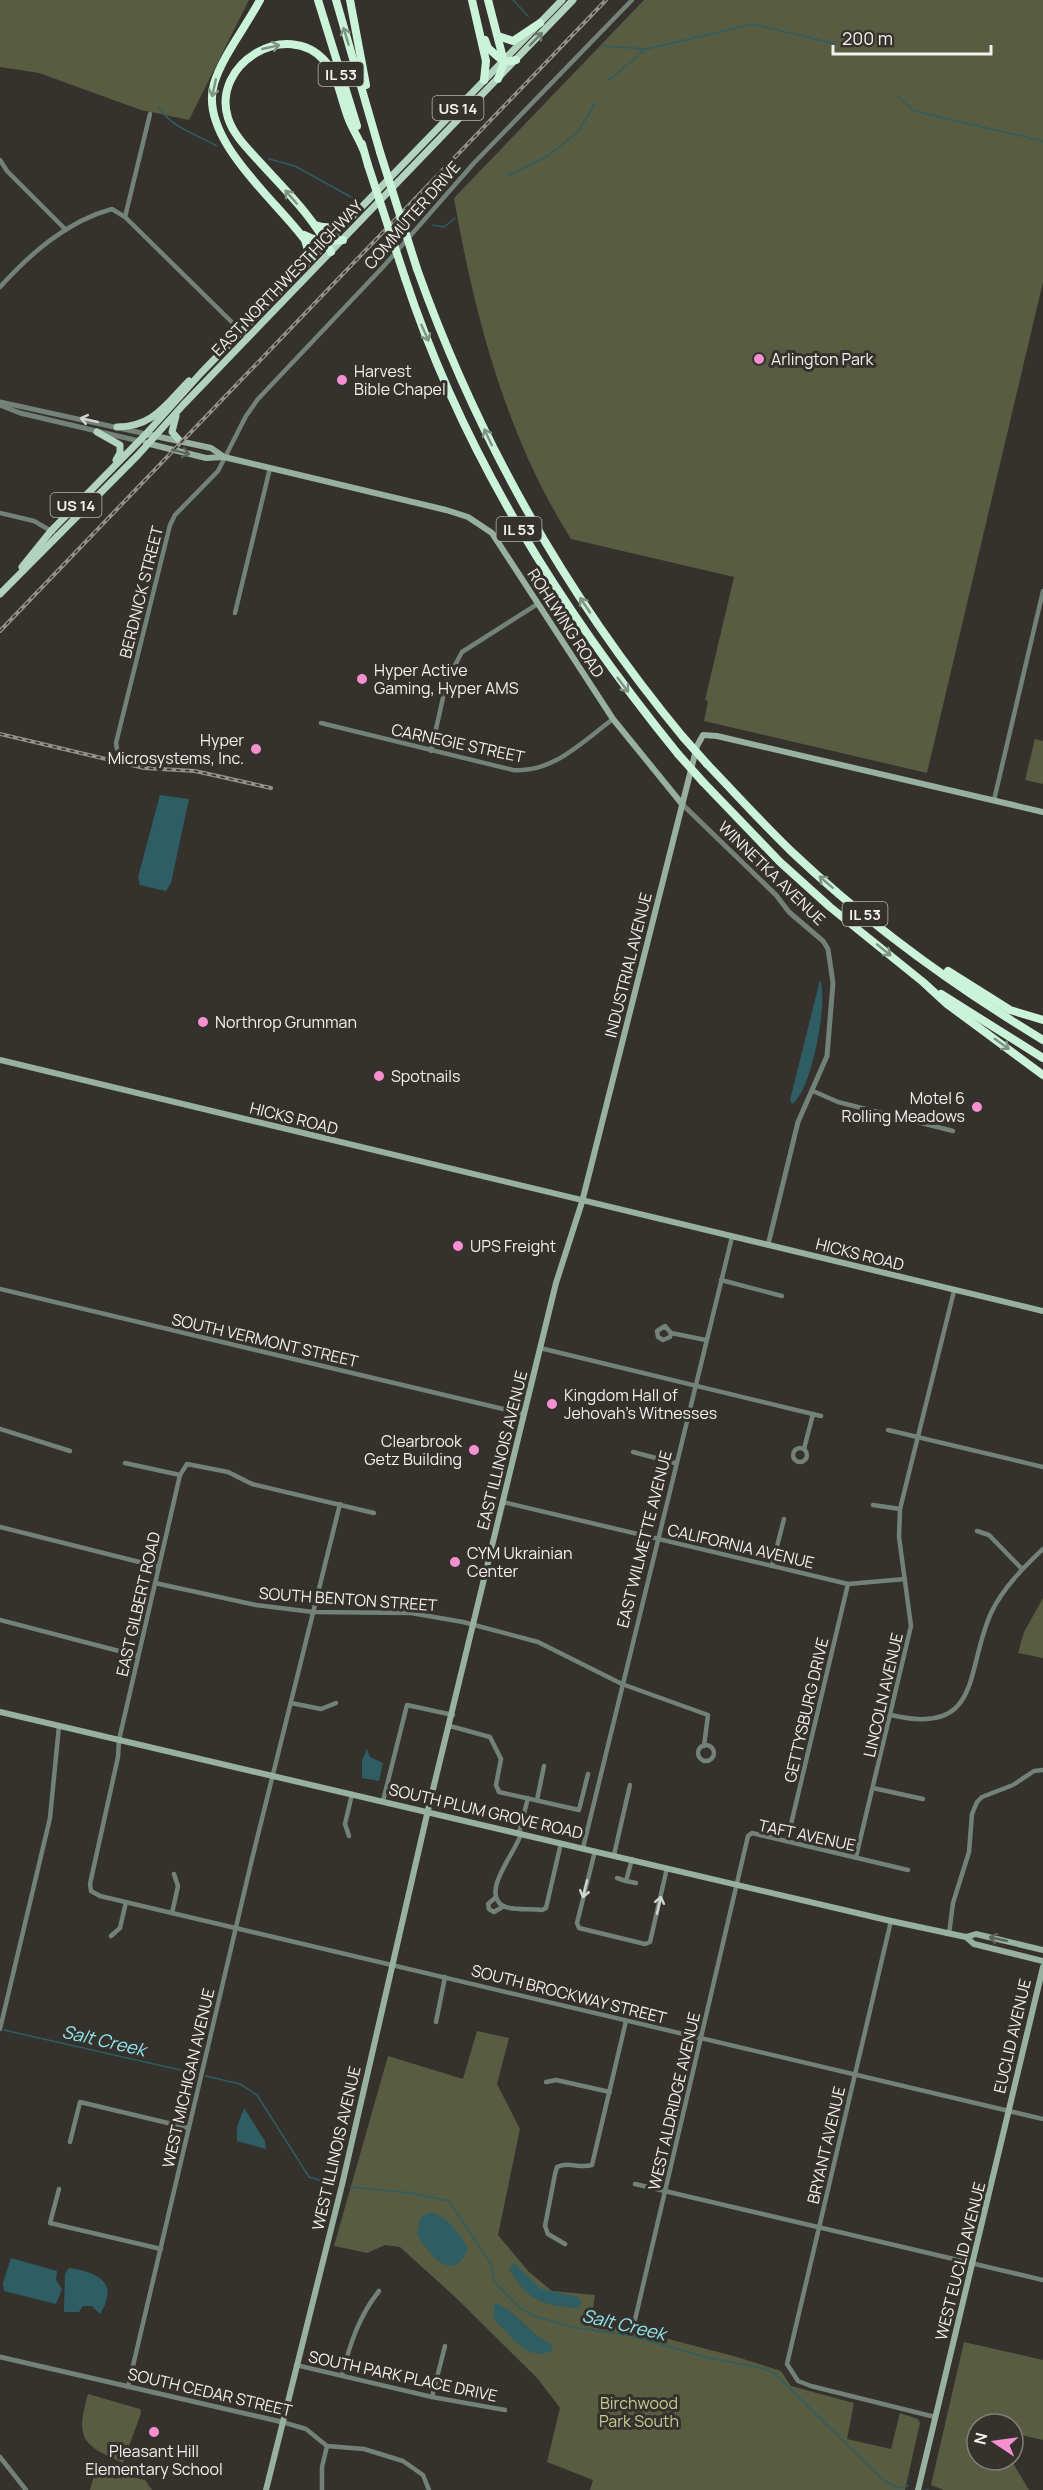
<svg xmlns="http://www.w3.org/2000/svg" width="1043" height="2490" font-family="Manrope,sans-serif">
	<rect width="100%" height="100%" fill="#35312c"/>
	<g fill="#585c41">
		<path d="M0,0H249L189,120L141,110L39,73L0,67Z"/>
		<path d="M644,0H1043V282L927,773L704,721L708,701L705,700L734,577L571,539C507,438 474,315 454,198Z"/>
		<path d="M1035,739L1043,741V784L1025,780Z"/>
		<path d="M1043,1598V1658L1018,1653L1024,1632Z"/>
		<path d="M477,2031L509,2038L497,2084L520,2129L498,2235L529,2272L552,2291L595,2295L591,2323L638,2331L737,2357L781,2371L791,2386L854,2403L847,2439L891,2449L900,2413L918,2419L920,2423L905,2490H590L593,2480L547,2462L560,2408L538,2379L454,2296L400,2247L385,2245L367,2253L334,2246L388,2056L463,2079Z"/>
		<path d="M964,2342L1043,2360V2440L1017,2434L1013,2450V2424H977V2460H1011L1029,2490H944L931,2485Z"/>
		<path d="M88,2394L140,2409L141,2413L123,2463C82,2445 75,2439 88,2394Z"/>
		<path d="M95,2472L113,2476L115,2479L127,2476L145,2480L152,2490H90Z"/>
	</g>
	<g fill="#2e5e63">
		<path d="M160,795L189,799L171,883L166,891L140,885L138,877Z"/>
		<path d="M820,980C829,1001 811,1092 792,1104L790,1100Z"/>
		<path d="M367,1749L370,1757L383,1763L379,1781L362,1778V1760Z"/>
		<path d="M244,2108L265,2141L266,2149L237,2141V2127Z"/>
		<path d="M430,2212C449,2218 459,2232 468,2249C452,2285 430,2255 417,2235L420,2218Z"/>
		<path d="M11,2258L57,2271L56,2280L62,2289L56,2304L4,2291L3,2283Z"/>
		<path d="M514,2263L541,2289L578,2297L581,2301L579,2308C542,2306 528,2301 509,2269Z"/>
		<path d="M69,2268C97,2272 120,2282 100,2314L92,2306H83L79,2312H64L65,2274Z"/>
		<path d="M495,2303C518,2311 530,2335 553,2345L551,2351C528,2363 508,2333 493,2318Z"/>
	</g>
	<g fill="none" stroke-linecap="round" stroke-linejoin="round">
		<g stroke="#2e5e63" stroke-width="1.5">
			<path d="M513,0L528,16"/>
			<path d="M603,46L647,49L753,24L836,44"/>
			<path d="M609,80L646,49"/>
			<path d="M898,97L914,111L1043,141"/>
			<path d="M158,107C172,128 196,134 217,146"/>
			<path d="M269,159L295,166L351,197"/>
			<path d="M507,176L546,157L578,132L595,103"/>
			<path d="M433,225L444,227L455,218"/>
			<path d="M4,2030L198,2074"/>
			<path d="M206,2076L240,2084L257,2095L309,2177L334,2185"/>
			<path d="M350,2187L411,2193L449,2201L491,2264L494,2282L520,2308L534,2316L572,2327L632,2336L709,2358L762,2368L775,2374L883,2480L898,2488L908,2486"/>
			<path d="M926,2490H928"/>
		</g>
		<g stroke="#738278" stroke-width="4.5">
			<path d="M0,160L7,171L66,230"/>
			<path d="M125,217L150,114"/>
			<path d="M0,287C30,254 67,221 112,209L125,217L248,338"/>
			<path d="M0,513L34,521L53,532"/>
			<path d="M235,613L270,468"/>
			<path d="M321,723L513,770C553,773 582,742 613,719"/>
			<path d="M117,749L116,743L170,525L175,515L218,471L246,416L258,399L383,267L474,163L632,0"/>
			<path d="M431,751L447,680L462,652L536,605"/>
			<path d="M994,800L1043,591"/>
			<path d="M813,1091L838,1102L953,1131"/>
			<path d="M721,1280L782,1296"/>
			<path d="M0,1289L524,1414"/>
			<path d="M671,1333L670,1337L663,1340L658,1337L657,1331L665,1326L671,1333L706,1340"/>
			<path d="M540,1348L821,1416"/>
			<path d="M0,1429L70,1451"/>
			<path d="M888,1430L1043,1467"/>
			<circle cx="800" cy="1455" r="7"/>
			<path d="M804,1449L813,1414"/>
			<path d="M633,1452L675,1463"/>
			<path d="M125,1463L180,1475L187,1464L228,1472L252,1484L374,1513"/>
			<path d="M180,1475L119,1740L118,1757L90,1884L91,1891L100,1896L1043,2119"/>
			<path d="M503,1502L848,1584L905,1579"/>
			<path d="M873,1505L900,1509"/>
			<path d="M0,1527L159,1567"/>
			<path d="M977,1531L989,1535L1022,1569"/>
			<path d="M772,1566L784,1519"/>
			<path d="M155,1583L256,1605L313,1612L411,1613L463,1622L538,1642L622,1684L708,1715L704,1746"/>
			<path d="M0,1620L138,1656"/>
			<path d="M291,1703L321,1709L336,1703"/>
			<path d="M891,1715C983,1737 965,1670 991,1613C1003,1588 1023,1568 1043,1549"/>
			<path d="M450,1726L490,1737L501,1759L496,1785L499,1792L579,1810L588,1774"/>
			<circle cx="706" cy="1753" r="8"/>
			<path d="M873,1788L923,1799"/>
			<path d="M537,1800L544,1766"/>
			<path d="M383,1801L407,1705L453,1715"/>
			<path d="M519,1833L528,1798"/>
			<path d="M521,1834C516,1852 480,1892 503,1906C513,1911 531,1908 542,1910L546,1908L561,1843"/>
			<path d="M349,1836L345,1824L352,1794"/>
			<path d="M787,1841L848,1584"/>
			<path d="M583,1848L732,1237"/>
			<path d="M595,1851L577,1923L579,1928L645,1944L650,1942L667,1868"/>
			<path d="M614,1855L630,1785"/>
			<path d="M856,1857L911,1626L899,1537L900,1509L954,1291"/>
			<path d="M617,1878L626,1881L632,1859"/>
			<path d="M626,1881L636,1883"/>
			<path d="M495,1898L488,1904L489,1909L494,1912L504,1906"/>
			<path d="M172,1913L178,1886L174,1874"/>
			<path d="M891,1921L787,2364L798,2381L811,2386L935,2417"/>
			<path d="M949,1934L953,1903L969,1852L972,1814L977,1802L982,1797L1013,1785L1034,1771L1043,1770"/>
			<path d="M111,1936L120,1928L126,1902"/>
			<path d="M436,2022L445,1977"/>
			<path d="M0,2029L50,1818L59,1726"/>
			<path d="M546,2082L556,2080L610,2092"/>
			<path d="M70,2142L80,2102L189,2128"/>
			<path d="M635,2184L1043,2280"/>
			<path d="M59,2189L50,2223L161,2249"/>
			<path d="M565,2244L548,2234L545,2226L555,2174L557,2167C569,2161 579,2169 592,2165L626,2021"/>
			<path d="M634,2324L748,1836L752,1833L908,1870"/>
			<path d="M296,2365L432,2397L505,2410"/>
			<path d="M342,2375C350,2344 359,2316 379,2291"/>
			<path d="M128,2387L252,1859L340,1504"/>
			<path d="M432,2397L445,2346"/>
			<path d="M282,2422L306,2429L327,2446L364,2449L403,2461L423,2475L429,2490"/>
			<path d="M0,2457L26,2490"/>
			<path d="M322,2490V2467L327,2446"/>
		</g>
		<g stroke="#738278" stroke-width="5">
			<path d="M0,402L146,434"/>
			<path d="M0,405L20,413L139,441"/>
			<path d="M682,804L776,895L789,912L823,941L828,949L833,983L827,1056L798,1122L768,1245"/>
			<path d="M0,2357L282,2422"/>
		</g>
		<g stroke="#97b0a0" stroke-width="6">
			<path d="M146,434L211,448L224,457"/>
			<path d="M146,443L206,458L224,457L446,510L468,517L492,533L613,719L682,804"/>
			<path d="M0,1060L1043,1311"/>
			<path d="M0,1712L891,1921L966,1937L976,1934L1043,1950"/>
			<path d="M966,1937L974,1944L1043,1961"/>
			<path d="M266,2490L342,2185L428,1810L524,1414L556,1283L582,1202L697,746L703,735L717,736L1043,812"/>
			<path d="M918,2490L1043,1967"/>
		</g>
		<g stroke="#b2d3bf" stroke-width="7">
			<path d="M176,416L172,432L179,440"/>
			<path d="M117,427C153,427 165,405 189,381"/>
			<path d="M97,432L120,445V453L116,460"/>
			<path d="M22,567L51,531L146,434L201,373L562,0"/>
			<path d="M0,594L138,455L183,405L573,0"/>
		</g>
		<g stroke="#cbf3da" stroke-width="8">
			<path d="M260,0C247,25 221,58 214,84C198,138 276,200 305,240L309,254L306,264"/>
			<path d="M318,0L357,126"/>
			<path d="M336,0L380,152"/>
			<path d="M350,0L366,85"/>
			<path d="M472,0L486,61L484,80"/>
			<path d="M488,0L504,62L498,79"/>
			<path d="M498,36L513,41L540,23"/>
			<path d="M485,40L488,48L504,62L516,60"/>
			<path d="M362,144L368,165"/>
			<path d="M315,225C329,230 335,226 347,220"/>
			<path d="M304,235L320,242L343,240"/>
			<path d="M331,252C314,217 283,188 257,159C246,147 233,134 228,118C211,64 287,18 325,61C339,77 341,101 349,120C353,130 359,139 363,149"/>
			<path d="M417,269C478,440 567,597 683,737"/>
			<path d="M405,278C463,454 562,611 678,754"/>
			<path d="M707,764C735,793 763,824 792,852C868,924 954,986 1043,1040"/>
			<path d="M703,782L780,862L830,907L923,982L947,1004L1043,1075"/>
			<path d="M948,971L1010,1010L1043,1020"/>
			<path d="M941,994L1043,1058"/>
		</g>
		<defs>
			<g id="rail">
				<path d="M0,631L606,0"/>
				<path d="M0,734L144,768L195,771L271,788"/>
			</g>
		</defs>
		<use href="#rail" stroke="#938f8b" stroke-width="4"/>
		<use href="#rail" stroke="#35312c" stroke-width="1.5" stroke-dasharray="4.5" stroke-linecap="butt"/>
		<g stroke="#cbf3da" stroke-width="8">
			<path d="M380,152L417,269"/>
			<path d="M368,165L405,278"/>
			<path d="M683,737L707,764"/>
			<path d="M678,754L703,782"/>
		</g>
	</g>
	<defs><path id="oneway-shaft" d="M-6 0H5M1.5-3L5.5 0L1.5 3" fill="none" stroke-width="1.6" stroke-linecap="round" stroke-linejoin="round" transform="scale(1.5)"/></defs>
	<g stroke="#809283">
		<use href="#oneway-shaft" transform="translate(346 36) rotate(-107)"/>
		<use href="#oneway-shaft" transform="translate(271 47) rotate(-13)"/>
		<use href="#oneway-shaft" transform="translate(214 88) rotate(102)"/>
		<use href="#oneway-shaft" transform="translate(291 197) rotate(-131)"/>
		<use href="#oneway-shaft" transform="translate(425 333) rotate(66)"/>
		<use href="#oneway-shaft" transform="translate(488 437) rotate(-115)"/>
		<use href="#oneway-shaft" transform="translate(585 605) rotate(-124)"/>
		<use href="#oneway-shaft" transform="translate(623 685) rotate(53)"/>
		<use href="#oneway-shaft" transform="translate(826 882) rotate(-139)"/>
		<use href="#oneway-shaft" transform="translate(884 950) rotate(39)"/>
		<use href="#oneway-shaft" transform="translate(1002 1044) rotate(36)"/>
	</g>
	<use stroke="#6d7a6e" href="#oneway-shaft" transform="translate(536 39) rotate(-46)"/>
	<g stroke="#d2d4cf">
		<use href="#oneway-shaft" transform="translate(89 420) rotate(-167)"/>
		<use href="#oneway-shaft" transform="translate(585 1889) rotate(104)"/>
		<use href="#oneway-shaft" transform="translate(659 1905) rotate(-77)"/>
	</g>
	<g stroke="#5c645a">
		<use href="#oneway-shaft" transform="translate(181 452) rotate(14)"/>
		<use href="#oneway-shaft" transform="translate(998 1939) rotate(-167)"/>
	</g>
	<g fill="#f690d1" stroke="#35312c" stroke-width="2">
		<circle cx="759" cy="359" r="6"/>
		<circle cx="342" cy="380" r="6"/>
		<circle cx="362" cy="679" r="6"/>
		<circle cx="256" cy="749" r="6"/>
		<circle cx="203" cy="1022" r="6"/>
		<circle cx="379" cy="1076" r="6"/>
		<circle cx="977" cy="1107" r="6"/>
		<circle cx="458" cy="1246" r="6"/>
		<circle cx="552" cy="1404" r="6"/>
		<circle cx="474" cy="1450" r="6"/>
		<circle cx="455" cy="1562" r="6"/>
		<circle cx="154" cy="2432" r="6"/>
	</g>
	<g text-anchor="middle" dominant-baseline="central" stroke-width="6" stroke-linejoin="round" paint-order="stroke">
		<g fill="#35312c" stroke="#b9b6b2" stroke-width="1.5">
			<rect x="318.5" y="62" width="45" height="24" rx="4.5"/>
			<rect x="432.5" y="96" width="51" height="24" rx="4.5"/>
			<rect x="50.5" y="493" width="51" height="24" rx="4.5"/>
			<rect x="496.5" y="517" width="45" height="24" rx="4.5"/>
			<rect x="842.5" y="902" width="45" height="24" rx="4.5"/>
		</g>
		<g font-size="15" font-weight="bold" fill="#f2efec">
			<text x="341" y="74">IL 53</text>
			<text x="458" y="108">US 14</text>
			<text x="76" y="505">US 14</text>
			<text x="519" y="529">IL 53</text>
			<text x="865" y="914">IL 53</text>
		</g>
		<g font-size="16" fill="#f2efec" stroke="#35312c">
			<text transform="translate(412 215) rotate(-49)">COMMUTER DRIVE</text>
			<text transform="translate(287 278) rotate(-46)">EAST NORTHWEST HIGHWAY</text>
			<text transform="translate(141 592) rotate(-76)">BERDNICK STREET</text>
			<text transform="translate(566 623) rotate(57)">ROHLWING ROAD</text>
			<text transform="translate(458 743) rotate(12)">CARNEGIE STREET</text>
			<text transform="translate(772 873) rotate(44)">WINNETKA AVENUE</text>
			<text transform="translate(628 965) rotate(-76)">INDUSTRIAL AVENUE</text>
			<text transform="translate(294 1118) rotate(14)">HICKS ROAD</text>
			<text transform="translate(860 1254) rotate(14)">HICKS ROAD</text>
			<text transform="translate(265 1340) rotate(13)">SOUTH VERMONT STREET</text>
			<text transform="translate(502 1450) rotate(-76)">EAST ILLINOIS AVENUE</text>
			<text transform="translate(644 1539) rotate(-76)">EAST WILMETTE AVENUE</text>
			<text transform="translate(741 1546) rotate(13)">CALIFORNIA AVENUE</text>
			<text transform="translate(348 1599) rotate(4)">SOUTH BENTON STREET</text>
			<text transform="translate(138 1604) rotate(-77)">EAST GILBERT ROAD</text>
			<text transform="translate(883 1695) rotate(-77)">LINCOLN AVENUE</text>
			<text transform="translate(806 1710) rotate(-77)">GETTYSBURG DRIVE</text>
			<text transform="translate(486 1811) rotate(13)">SOUTH PLUM GROVE ROAD</text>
			<text transform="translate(807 1835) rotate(12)">TAFT AVENUE</text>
			<text transform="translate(569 1994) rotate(14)">SOUTH BROCKWAY STREET</text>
			<text transform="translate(1012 2036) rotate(-77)">EUCLID AVENUE</text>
			<text transform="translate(188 2078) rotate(-77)">WEST MICHIGAN AVENUE</text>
			<text transform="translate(674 2101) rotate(-77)">WEST ALDRIDGE AVENUE</text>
			<text transform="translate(826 2145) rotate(-77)">BRYANT AVENUE</text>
			<text transform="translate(336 2148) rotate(-77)">WEST ILLINOIS AVENUE</text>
			<text transform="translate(960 2261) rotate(-76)">WEST EUCLID AVENUE</text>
			<text transform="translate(403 2376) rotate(12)">SOUTH PARK PLACE DRIVE</text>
			<text transform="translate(210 2392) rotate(13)">SOUTH CEDAR STREET</text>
		</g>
		<g font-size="16" fill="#f2efec" stroke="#35312c" text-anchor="start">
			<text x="771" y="359">Arlington Park</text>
			<text x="354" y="371">Harvest<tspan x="354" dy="18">Bible Chapel</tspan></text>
			<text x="374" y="670">Hyper Active<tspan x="374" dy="18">Gaming, Hyper AMS</tspan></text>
			<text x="244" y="740" text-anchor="end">Hyper<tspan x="244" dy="18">Microsystems, Inc.</tspan></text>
			<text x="215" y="1022">Northrop Grumman</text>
			<text x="391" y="1076">Spotnails</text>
			<text x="965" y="1098" text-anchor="end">Motel 6<tspan x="965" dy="18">Rolling Meadows</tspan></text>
			<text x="470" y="1246">UPS Freight</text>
			<text x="564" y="1395">Kingdom Hall of<tspan x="564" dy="18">Jehovah's Witnesses</tspan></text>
			<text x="462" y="1441" text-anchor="end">Clearbrook<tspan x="462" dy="18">Getz Building</tspan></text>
			<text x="467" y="1553">CYM Ukrainian<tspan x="467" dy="18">Center</tspan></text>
			<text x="154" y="2451" text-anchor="middle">Pleasant Hill<tspan x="154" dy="18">Elementary School</tspan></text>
		</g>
		<g font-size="16" fill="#c4cd8f" stroke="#35312c">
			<text x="639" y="2403">Birchwood<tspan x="639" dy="18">Park South</tspan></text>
		</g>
		<g font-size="18" font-style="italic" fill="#8fe3ec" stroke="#35312c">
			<text transform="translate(104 2040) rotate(13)">Salt Creek</text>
			<text transform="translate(624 2324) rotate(13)">Salt Creek</text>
		</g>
	</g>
	<g transform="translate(995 2442) rotate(283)"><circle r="28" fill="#35312c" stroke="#817d79" stroke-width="1.5"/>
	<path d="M0-4.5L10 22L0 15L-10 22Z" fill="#f690d1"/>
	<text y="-9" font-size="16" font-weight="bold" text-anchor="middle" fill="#f2efec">N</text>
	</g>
	<path d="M833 45v9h158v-9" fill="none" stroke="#f2efec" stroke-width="3"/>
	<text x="842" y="45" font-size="18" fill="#f2efec" stroke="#35312c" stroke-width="4.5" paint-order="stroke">200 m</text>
</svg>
